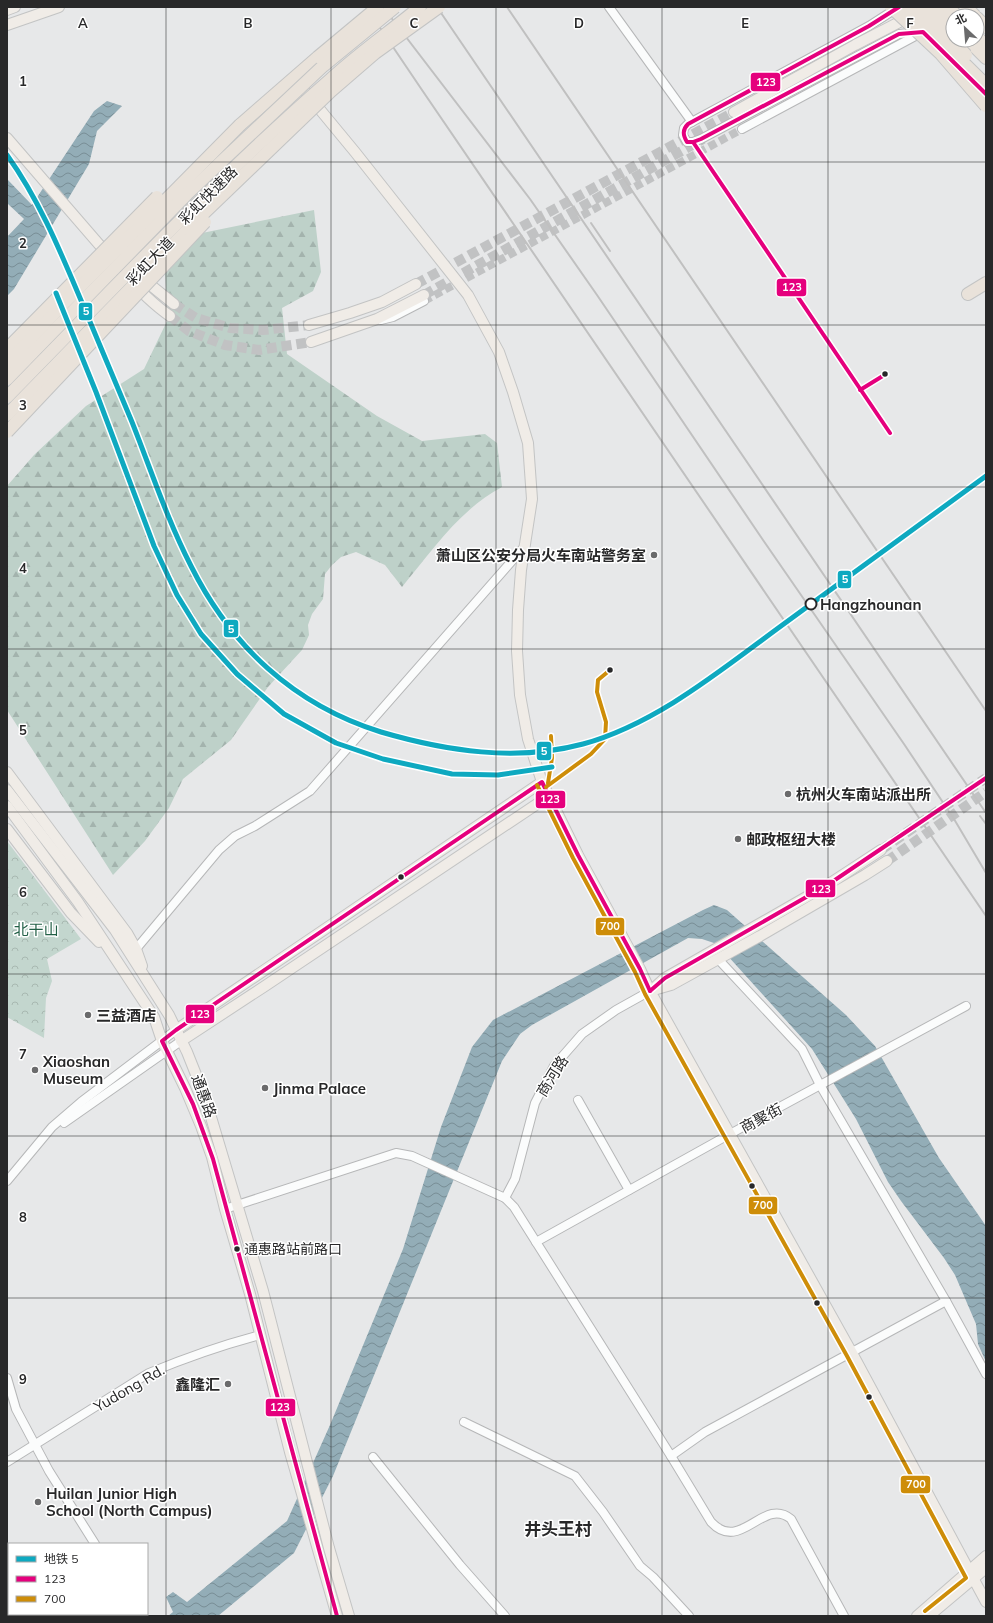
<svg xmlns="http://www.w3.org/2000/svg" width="993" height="1623" font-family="Mulish,'Noto Sans SC',sans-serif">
	<defs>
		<pattern id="forest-firs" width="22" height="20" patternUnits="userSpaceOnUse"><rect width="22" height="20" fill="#bed1c9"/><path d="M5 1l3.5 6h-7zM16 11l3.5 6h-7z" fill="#a3b3ad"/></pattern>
		<pattern id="park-crowns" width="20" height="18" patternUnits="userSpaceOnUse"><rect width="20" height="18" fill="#c3d6ce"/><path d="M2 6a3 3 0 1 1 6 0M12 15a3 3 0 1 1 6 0" fill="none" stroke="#a8b8b1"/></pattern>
		<pattern id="water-waves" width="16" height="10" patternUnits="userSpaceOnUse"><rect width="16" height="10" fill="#93adb7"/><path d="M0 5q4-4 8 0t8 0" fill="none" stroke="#788d95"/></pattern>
	</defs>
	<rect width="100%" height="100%" fill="#e7e8e9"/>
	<path fill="url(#forest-firs)" d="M314,210L321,272L313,291L282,308L287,354L377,416L422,441L485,434L497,443L502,487C460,509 431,552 402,587L385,565L356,552L341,557L332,565L325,574L323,599L312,614L308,625L309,635L302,650L268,687L231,740L183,779L169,808L145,841L113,875L7,710V486L34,455L86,406L144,369L168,319L163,241Z"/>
	<path fill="url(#park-crowns)" d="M7,841L81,939L47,959L52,981L46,998L44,1038L7,1017Z"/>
	<g fill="url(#water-waves)">
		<path d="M107,101L122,106L97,131L89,164L14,289L7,296V237L24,219L7,203V179L32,205L94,111Z"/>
		<path d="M714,905L727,910L846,1015L875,1046L939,1158L986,1226V1362L978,1344L976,1324L955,1275L944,1258L901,1201L888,1182L856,1119L812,1049L717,944L702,939L688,938L532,1025L520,1034L502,1061L333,1476L294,1553L218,1616H168L173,1612L166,1597L173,1592L187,1602L287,1521L330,1425L403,1249L441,1127L472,1047L493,1020L703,910Z"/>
	</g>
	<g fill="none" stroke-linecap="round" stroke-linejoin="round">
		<path stroke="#c1c2c3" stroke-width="8" stroke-dasharray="8 4" stroke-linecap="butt" d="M424,301L742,129"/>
		<g stroke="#c1c2c3" stroke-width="10" stroke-dasharray="10 5" stroke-linecap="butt">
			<path d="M416,284L734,112"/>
			<path d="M424,295L703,139"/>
			<path d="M174,304L196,318L230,328L263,330L309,325"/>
			<path d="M170,316L189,331L225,345L259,350L311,342"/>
			<path d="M881,850L986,778"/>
			<path d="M887,861L986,792"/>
		</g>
		<defs>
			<g id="minor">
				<path d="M609,7L692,122"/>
				<path d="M897,8L869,26L688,124L684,128L683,135L687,142H693L701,139L899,34L919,32"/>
				<path d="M742,129L919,34"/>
				<path d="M381,320L393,317L424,301"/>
				<path d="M136,949L219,850L235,836L255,826L310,791L525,546"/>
				<path d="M718,959L802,1049L820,1085L946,1301L986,1374"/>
				<path d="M578,1100L629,1190"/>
				<path d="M64,1123L181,1041"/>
				<path d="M7,1181L52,1127L81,1102L176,1030"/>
				<path d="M505,1198L515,1179L535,1103L554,1066L582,1034L616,1010L650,991"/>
				<path d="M225,1209L396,1153L412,1156L505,1198L514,1207L671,1456L711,1522C741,1554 763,1496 791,1519L844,1616"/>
				<path d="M536,1242L730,1134L966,1006"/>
				<path d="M7,1378L16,1409L49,1471L95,1544"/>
				<path d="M464,1422L575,1476L603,1512L640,1566L653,1577L689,1616"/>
				<path d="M671,1456L705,1432L946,1301"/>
				<path d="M373,1457L460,1565L505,1616"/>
				<path d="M7,1462L149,1373C185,1358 222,1345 260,1335"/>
				<path d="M131,1614L132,1616"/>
			</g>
			<g id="major">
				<path d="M7,10L15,7"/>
				<path d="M7,25L59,7"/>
				<path d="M959,68L986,94"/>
				<path d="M297,85L298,83L355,152L468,295L499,352L513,392L528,443L532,499L521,570L518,610L517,651L520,695L528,739L542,782L578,855L640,969L650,991L852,1353L986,1602"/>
				<path d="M734,112L855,45L911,16"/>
				<path d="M7,138L109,256"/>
				<path d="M121,270C136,287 151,303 170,316"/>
				<path d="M143,279L174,304"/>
				<path d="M309,325L350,313L382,302L416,284"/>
				<path d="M311,342L377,319L424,295"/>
				<path d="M7,772L127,933L136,949L142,966"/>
				<path d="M7,790L115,930L169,1015L187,1052L205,1097L263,1291L329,1548L349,1616"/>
				<path d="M7,806L78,902L154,1017L162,1041L185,1088L201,1126L212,1157L225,1209L250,1294L290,1452L337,1616"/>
				<path d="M7,829L71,913L99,942"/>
				<path d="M653,989L665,978L829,884L881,850"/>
				<path d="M650,991L671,985L760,936L865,875L887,861"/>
				<path d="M176,1030L542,782"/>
				<path d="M181,1041L265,986L549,796"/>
				<path d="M917,1616L986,1556"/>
				<path d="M929,1616L986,1568"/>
			</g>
			<g id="highway">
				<path d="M977,18L986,27"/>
				<path d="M977,37L986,46"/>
				<path d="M968,40L986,58"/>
				<path d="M240,125L318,57"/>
				<path d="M968,294L986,283"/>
			</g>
		</defs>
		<use href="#minor" stroke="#b6b7b8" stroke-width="10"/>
		<use href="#major" stroke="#c3c4c4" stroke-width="12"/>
		<use href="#highway" stroke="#c3c4c4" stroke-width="14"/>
		<use href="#minor" stroke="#fbfcfc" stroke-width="8"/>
		<use href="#major" stroke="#f0ece7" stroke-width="10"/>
		<use href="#highway" stroke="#e9e2da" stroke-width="12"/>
		<g stroke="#c0c0c0" stroke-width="2">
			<path d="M366,7L422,90L986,916"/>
			<path d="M383,7L530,199L597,295L763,540L904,744L954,819L986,873"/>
			<path d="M437,7L986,813"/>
			<path d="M507,7L986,711"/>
			<path d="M591,223L610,251"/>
			<path d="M980,816L986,824"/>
		</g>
		<defs>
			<g id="highway-bridge">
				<path d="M891,7L941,54L986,106"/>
				<path d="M907,7L986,85"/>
				<path d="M922,7L966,55"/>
				<path d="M935,7L953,25"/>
				<path d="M948,7L957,16"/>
				<path d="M966,7L975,16"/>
				<path d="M318,57L378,7"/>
				<path d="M7,349L157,197"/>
				<path d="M7,364L65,302L240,125"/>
				<path d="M7,379L187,194L323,66L395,7"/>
				<path d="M7,397C113,289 217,178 331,79C359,53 391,31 420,7"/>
				<path d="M7,415L204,213L331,91L375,53L439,7"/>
				<path d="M7,432L205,222"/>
			</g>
		</defs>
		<use href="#highway-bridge" stroke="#c3c4c4" stroke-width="14" stroke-linecap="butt"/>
		<use href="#highway-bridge" stroke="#e9e2da" stroke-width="12"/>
		<defs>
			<g id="bus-1">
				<path d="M899,7L869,26L688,124C682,130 683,135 687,142H693L701,139L899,34L923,32L986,94"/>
				<path d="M693,142L890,433"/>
				<path d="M860,390L886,374"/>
				<path d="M650,991L665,978L829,884L986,778"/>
				<path d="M337,1616L213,1159L193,1104L162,1041L176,1030L542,782L578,855L640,969L650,991"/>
			</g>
			<g id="bus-2">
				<path d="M548,783L552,758L551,736"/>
				<path d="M537,785L573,858L635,972L645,994L847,1356L966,1578L925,1611"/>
				<path d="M546,787L591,754L605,739L606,722L597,692L598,680L610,670"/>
			</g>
		</defs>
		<use href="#bus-1" stroke="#fff" stroke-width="7"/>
		<use href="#bus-2" stroke="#fff" stroke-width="7"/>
		<use href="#bus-1" stroke="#e5007d" stroke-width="4"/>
		<use href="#bus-2" stroke="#ce8d08" stroke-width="4"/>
		<defs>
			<g id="metro-1">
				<path d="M7,155C40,201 61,253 83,305C99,344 116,383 132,422C151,470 167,519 191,566C231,646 294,705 381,732C446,751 516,762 583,744C656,724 721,670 781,626C850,576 918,526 986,476"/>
				<path d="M56,293L96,392L154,546L177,595L201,634L237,674L284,714L336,743L383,759L452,774L498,775L552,767"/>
			</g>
		</defs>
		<use href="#metro-1" stroke="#fff" stroke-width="8"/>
		<use href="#metro-1" stroke="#0ea9c0" stroke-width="5"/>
	</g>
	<path fill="none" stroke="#282829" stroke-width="1" stroke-opacity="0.55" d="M166,7V1616M331,7V1616M496,7V1616M662,7V1616M828,7V1616M7,162H986M7,325H986M7,487H986M7,649H986M7,812H986M7,974H986M7,1136H986M7,1298H986M7,1461H986"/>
	<g fill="#282829" stroke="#fff" stroke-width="1.5">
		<circle cx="885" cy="374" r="3.5"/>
		<circle cx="610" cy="670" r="3.5"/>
		<circle cx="401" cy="877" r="3.5"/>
		<circle cx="752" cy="1186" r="3.5"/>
		<circle cx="237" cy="1249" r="3.5"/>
		<circle cx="817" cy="1303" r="3.5"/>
		<circle cx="869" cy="1397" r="3.5"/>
	</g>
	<g fill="#6b6b6c" stroke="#fff" stroke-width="1.5">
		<circle cx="654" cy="555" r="4"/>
		<circle cx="788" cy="794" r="4"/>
		<circle cx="738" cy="839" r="4"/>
		<circle cx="88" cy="1015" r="4"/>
		<circle cx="35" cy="1070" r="4"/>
		<circle cx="265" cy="1088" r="4"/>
		<circle cx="228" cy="1384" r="4"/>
		<circle cx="38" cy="1502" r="4"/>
	</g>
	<circle fill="#fff" stroke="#282829" stroke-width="2" cx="811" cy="604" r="5.5"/>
	<g text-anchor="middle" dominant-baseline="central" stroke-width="3" stroke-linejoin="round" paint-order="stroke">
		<g font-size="14" fill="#282829" stroke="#fff" text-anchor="start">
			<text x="244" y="1249">通惠路站前路口</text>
		</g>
		<g font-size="15" fill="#282829" stroke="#fff">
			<text transform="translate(208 195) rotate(-45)">彩虹快速路</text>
			<text transform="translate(150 261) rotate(-46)">彩虹大道</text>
			<text transform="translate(552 1076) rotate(-58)">商河路</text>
			<text transform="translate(204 1096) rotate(70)">通惠路</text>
			<text transform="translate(761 1118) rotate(-28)">商聚街</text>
			<text transform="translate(129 1388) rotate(-30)">Yudong Rd.</text>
		</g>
		<g font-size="15" font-weight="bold" fill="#282829" stroke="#fff" text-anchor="start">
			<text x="646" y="555" text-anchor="end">萧山区公安分局火车南站警务室</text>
			<text x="796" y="794">杭州火车南站派出所</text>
			<text x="746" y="839">邮政枢纽大楼</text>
			<text x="96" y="1015">三益酒店</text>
			<text x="43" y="1061">Xiaoshan<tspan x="43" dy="17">Museum</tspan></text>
			<text x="273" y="1088">Jinma Palace</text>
			<text x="220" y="1384" text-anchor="end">鑫隆汇</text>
			<text x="46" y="1493">Huilan Junior High<tspan x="46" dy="17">School (North Campus)</tspan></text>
		</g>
		<g font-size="15" font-weight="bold" fill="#282829" stroke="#fff" text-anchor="start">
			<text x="820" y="604">Hangzhounan</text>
		</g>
		<g font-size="15" fill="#236047" stroke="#fff">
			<text x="36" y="929">北干山</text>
		</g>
		<g font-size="17" font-weight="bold" fill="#282829" stroke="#fff">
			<text x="558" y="1528">井头王村</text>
		</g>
	</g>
	<g font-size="13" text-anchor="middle" font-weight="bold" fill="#282829" stroke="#fff" stroke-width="3" stroke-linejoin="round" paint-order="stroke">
		<text x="83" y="28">A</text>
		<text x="248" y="28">B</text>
		<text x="414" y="28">C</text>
		<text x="579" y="28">D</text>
		<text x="745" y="28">E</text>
		<text x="910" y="28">F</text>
		<text x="23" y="86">1</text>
		<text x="23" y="248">2</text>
		<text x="23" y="410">3</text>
		<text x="23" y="573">4</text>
		<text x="23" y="735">5</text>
		<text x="23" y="897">6</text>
		<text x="23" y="1059">7</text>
		<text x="23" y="1222">8</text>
		<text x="23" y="1384">9</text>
	</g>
	<g stroke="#fff" stroke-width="1.5">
		<rect x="750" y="72" width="31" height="20" rx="4" fill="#e5007d"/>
		<rect x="776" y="278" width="31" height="19" rx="4" fill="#e5007d"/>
		<rect x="78" y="302" width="15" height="19" rx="4" fill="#0ea9c0"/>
		<rect x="837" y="570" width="15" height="19" rx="4" fill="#0ea9c0"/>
		<rect x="223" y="619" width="16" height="19" rx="4" fill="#0ea9c0"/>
		<rect x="536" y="741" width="16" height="20" rx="4" fill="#0ea9c0"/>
		<rect x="535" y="790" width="31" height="19" rx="4" fill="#e5007d"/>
		<rect x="805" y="879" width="31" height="19" rx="4" fill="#e5007d"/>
		<rect x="595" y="917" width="30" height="19" rx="4" fill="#ce8d08"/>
		<rect x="185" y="1004" width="30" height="20" rx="4" fill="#e5007d"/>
		<rect x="748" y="1196" width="30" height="19" rx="4" fill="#ce8d08"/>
		<rect x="265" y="1398" width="31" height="19" rx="4" fill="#e5007d"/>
		<rect x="900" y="1475" width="31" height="19" rx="4" fill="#ce8d08"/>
	</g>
	<g font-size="11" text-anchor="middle" font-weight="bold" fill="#fff">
		<text x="766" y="86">123</text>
		<text x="792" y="291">123</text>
		<text x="86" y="315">5</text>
		<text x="845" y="583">5</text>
		<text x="231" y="633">5</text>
		<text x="544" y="755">5</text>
		<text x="550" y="803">123</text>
		<text x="821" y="893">123</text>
		<text x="610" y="930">700</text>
		<text x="200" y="1018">123</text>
		<text x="763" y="1209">700</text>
		<text x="280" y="1411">123</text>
		<text x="916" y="1488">700</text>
	</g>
	<rect width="993" height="1623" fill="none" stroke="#282829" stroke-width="16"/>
	<rect x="8" y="1543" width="140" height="72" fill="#ffffff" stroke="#a9a9a9"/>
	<rect x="16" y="1556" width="20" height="6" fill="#0ea9c0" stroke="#a9a9a9"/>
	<text x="44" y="1563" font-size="12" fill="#282829">地铁 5</text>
	<rect x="16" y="1576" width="20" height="6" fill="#e5007d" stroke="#a9a9a9"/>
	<text x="44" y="1583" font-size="12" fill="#282829">123</text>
	<rect x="16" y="1596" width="20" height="6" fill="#ce8d08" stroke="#a9a9a9"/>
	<text x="44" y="1603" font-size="12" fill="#282829">700</text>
	<g transform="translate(965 28) rotate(334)"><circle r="19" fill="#ffffff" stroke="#a9a9a9"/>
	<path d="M0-3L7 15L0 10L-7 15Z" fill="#6b6b6c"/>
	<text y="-6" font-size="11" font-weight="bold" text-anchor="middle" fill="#282829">北</text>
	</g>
</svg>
